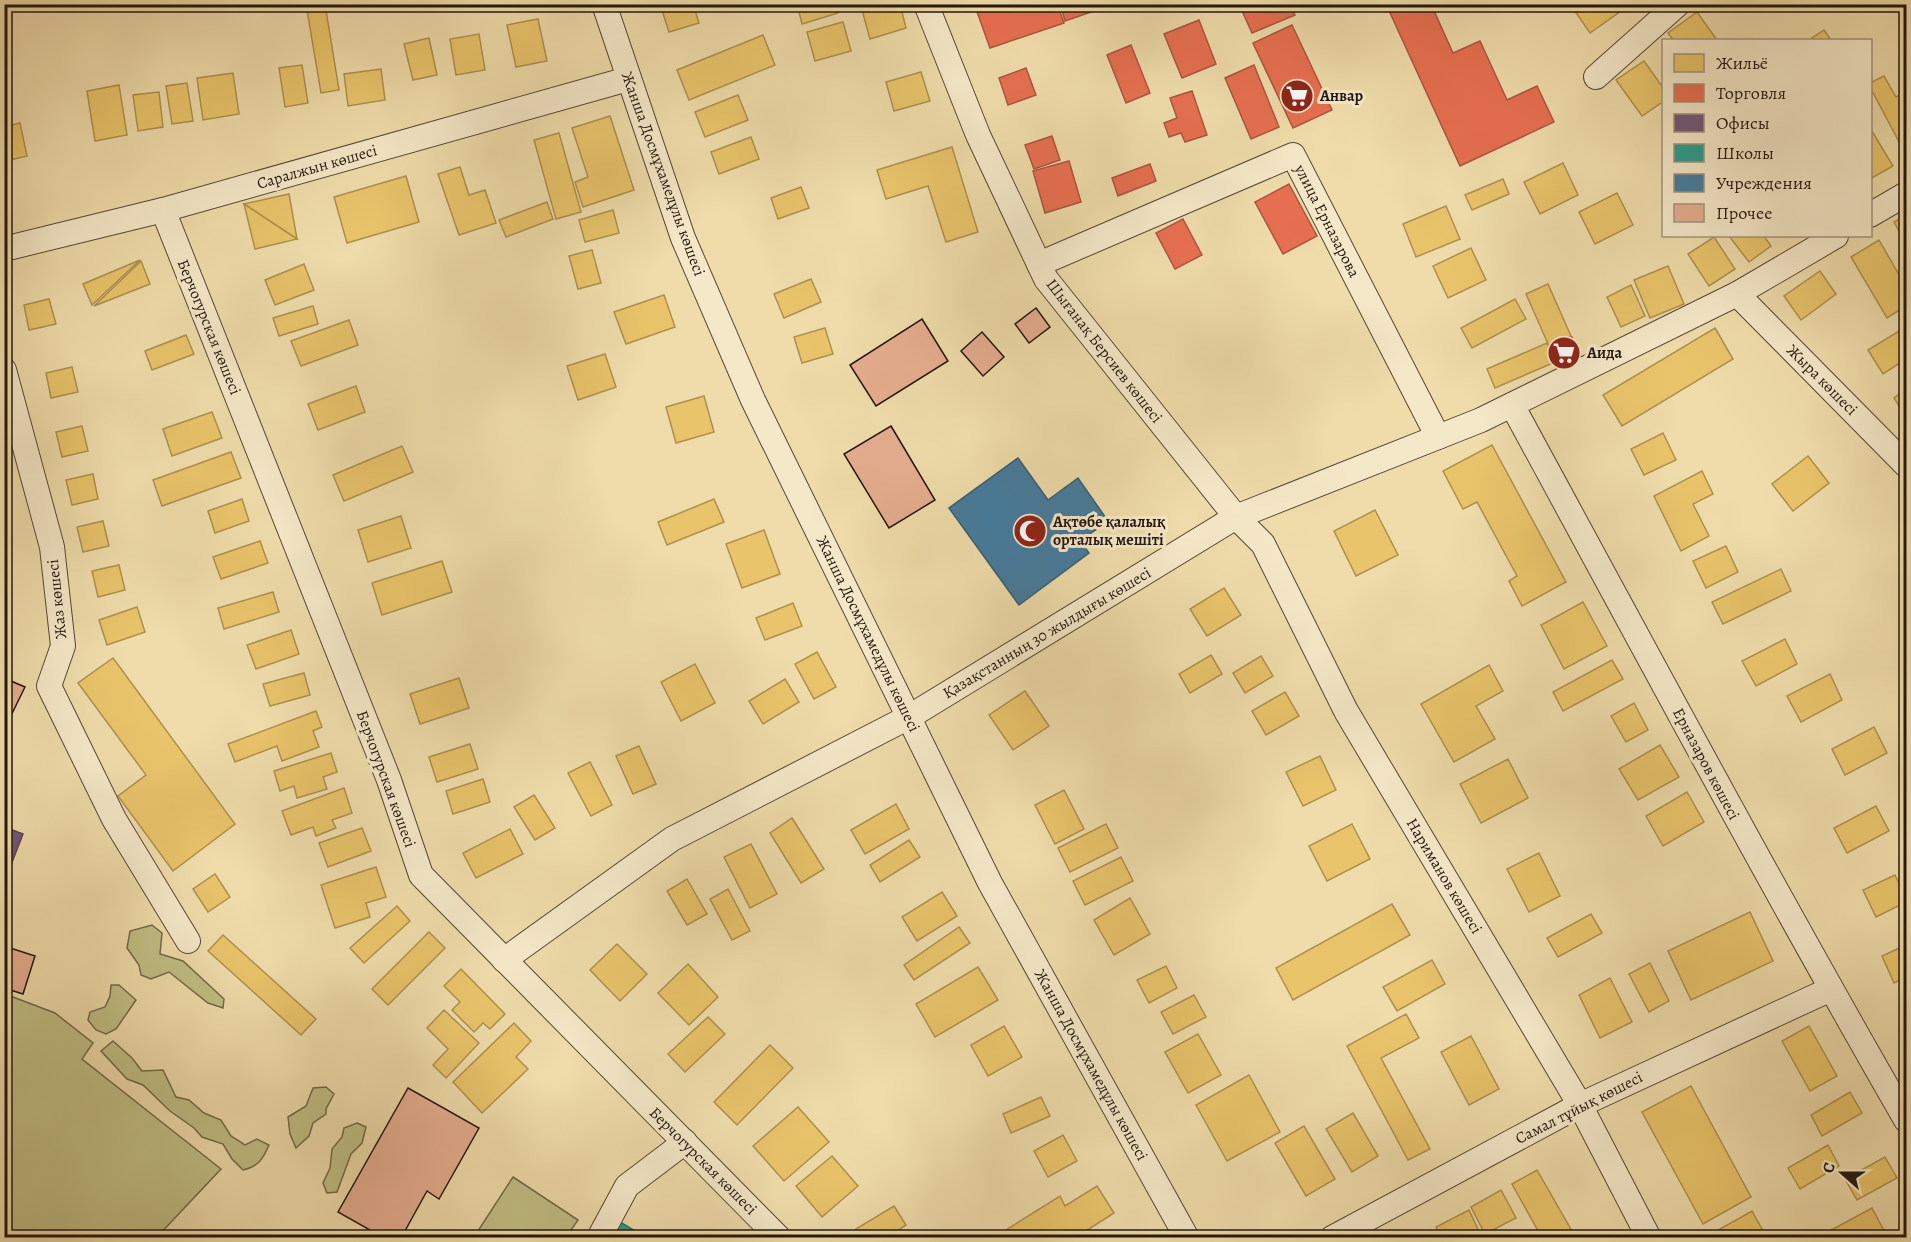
<svg xmlns="http://www.w3.org/2000/svg" width="1911" height="1242" font-family="Alegreya,serif">
	<rect width="100%" height="100%" fill="#efdcaa"/>
	<filter id="stains"><feTurbulence type="fractalNoise" baseFrequency=".00333" numOctaves="4"/><feColorMatrix values="0 0 0 0 .2 0 0 0 0 .09 0 0 0 0 .02 0 0 0 .5 -.17"/></filter>
	<radialGradient id="worn" r=".72"><stop offset=".6" stop-color="#630" stop-opacity="0"/><stop offset="1" stop-color="#630" stop-opacity=".3"/></radialGradient>
	<g fill="#c0be84" stroke="#726a4a" stroke-width="1.5">
		<path d="M152,925L162,933L160,954L183,961L224,999L223,1008L208,1003L169,972L151,979L141,975L139,965L127,948L130,931Z"/>
		<path d="M111,985H119L136,1000L116,1029L106,1034L96,1030L88,1020L90,1012L105,1007L110,996Z"/>
		<path d="M5,994L55,1013L93,1043L82,1059L221,1169L157,1237H5Z"/>
		<path d="M113,1041L132,1058L142,1071L163,1070L176,1097L189,1100L204,1113L221,1120L231,1136L245,1145L257,1139L269,1145C263,1159 259,1166 243,1170L232,1159L223,1144L202,1137L194,1128L170,1111L143,1085L127,1079L101,1051Z"/>
		<path d="M326,1087L334,1094L326,1109V1114L313,1123L309,1136L296,1148L290,1134L288,1117L306,1106L313,1088Z"/>
		<path d="M357,1123L366,1127L362,1143L351,1154L337,1192L327,1193L323,1183L330,1168L332,1149L342,1137L344,1128Z"/>
		<path d="M513,1177L578,1220L566,1237H474Z"/>
	</g>
	<g fill="#e9c46a" stroke="#ae904f" stroke-width="1.5">
		<path d="M306,4H325L339,90L321,93Z"/>
		<path d="M660,4H693L699,23L669,32Z"/>
		<path d="M797,4H836L838,13L802,24Z"/>
		<path d="M881,4H900L906,28L870,39L862,10Z"/>
		<path d="M1570,4H1616L1621,11L1590,33Z"/>
		<path d="M1697,12L1717,40H1673L1668,33Z"/>
		<path d="M538,19L547,61L516,67L507,25Z"/>
		<path d="M843,22L851,51L815,61L807,32Z"/>
		<path d="M1824,30L1831,40H1809Z"/>
		<path d="M479,34L485,70L456,75L450,39Z"/>
		<path d="M763,35L775,65L689,100L677,70Z"/>
		<path d="M429,38L437,75L413,80L404,44Z"/>
		<path d="M1644,61L1664,89V101L1642,116L1616,80Z"/>
		<path d="M302,65L308,103L285,107L279,68Z"/>
		<path d="M381,69L385,100L348,106L344,74Z"/>
		<path d="M921,72L930,101L894,111L886,82Z"/>
		<path d="M233,73L239,114L203,120L197,78Z"/>
		<path d="M1884,76L1896,97L1906,91V155L1870,87V83Z"/>
		<path d="M187,83L193,121L172,124L166,86Z"/>
		<path d="M119,85L127,135L95,141L87,91Z"/>
		<path d="M159,92L163,127L138,131L133,95Z"/>
		<path d="M738,95L748,120L705,137L695,112Z"/>
		<path d="M610,116L634,190L583,207L575,182L588,177L572,128Z"/>
		<path d="M20,123L27,156L6,161L4,127Z"/>
		<path d="M1870,128L1893,166L1870,179Z"/>
		<path d="M559,133L581,212L556,219L534,140Z"/>
		<path d="M751,137L759,159L719,174L711,152Z"/>
		<path d="M952,147L978,232L946,242L928,186L886,199L877,170Z"/>
		<path d="M1563,163L1578,195L1540,214L1524,182Z"/>
		<path d="M460,167L469,195L485,190L496,223L459,235L438,174Z"/>
		<path d="M406,176L419,222L347,243L334,197Z"/>
		<path d="M1503,179L1509,194L1472,210L1465,195Z"/>
		<path d="M801,187L809,208L778,219L771,198Z"/>
		<path d="M1617,193L1633,225L1595,244L1579,212Z"/>
		<path d="M289,194L297,239L244,204Z"/>
		<path d="M547,202L553,219L506,237L499,220Z"/>
		<path d="M244,204L297,239L255,249Z"/>
		<path d="M1446,206L1460,239L1416,257L1403,224Z"/>
		<path d="M613,210L619,233L585,242L579,220Z"/>
		<path d="M1906,215V244L1894,222Z"/>
		<path d="M1729,236H1764L1771,246L1749,262Z"/>
		<path d="M1714,237L1735,269L1709,286L1688,254Z"/>
		<path d="M1879,240L1906,287V306L1887,318L1851,257Z"/>
		<path d="M1471,248L1486,280L1448,298L1433,266Z"/>
		<path d="M592,250L601,283L578,289L569,256Z"/>
		<path d="M140,260L92,305L83,284Z"/>
		<path d="M141,261L150,284L94,306Z"/>
		<path d="M304,264L314,290L275,305L265,280Z"/>
		<path d="M1668,266L1684,304L1650,318L1634,280Z"/>
		<path d="M1820,271L1836,294L1801,320L1784,296Z"/>
		<path d="M811,279L821,302L784,318L774,294Z"/>
		<path d="M1548,284L1571,336L1549,346L1526,294Z"/>
		<path d="M1631,285L1645,316L1621,327L1607,297Z"/>
		<path d="M664,295L675,327L626,344L614,312Z"/>
		<path d="M49,299L56,324L29,330L24,305Z"/>
		<path d="M1515,299L1526,319L1472,348L1461,328Z"/>
		<path d="M313,306L318,324L279,336L273,318Z"/>
		<path d="M349,320L358,345L301,366L291,341Z"/>
		<path d="M825,328L833,354L802,363L794,337Z"/>
		<path d="M1715,328L1733,359L1622,426L1603,395Z"/>
		<path d="M1899,331L1906,343V359L1883,374L1868,350Z"/>
		<path d="M186,335L194,354L152,370L145,351Z"/>
		<path d="M1547,343L1555,362L1495,388L1487,369Z"/>
		<path d="M605,354L616,387L578,400L567,366Z"/>
		<path d="M72,367L78,392L51,398L46,373Z"/>
		<path d="M356,386L365,412L318,430L308,404Z"/>
		<path d="M1906,389V417L1894,398Z"/>
		<path d="M704,396L714,432L676,443L666,407Z"/>
		<path d="M212,412L222,438L172,456L163,429Z"/>
		<path d="M82,426L88,451L62,457L56,432Z"/>
		<path d="M1663,433L1676,460L1644,475L1631,449Z"/>
		<path d="M1492,445L1566,582L1522,606L1509,581L1517,576L1477,502L1463,509L1443,471Z"/>
		<path d="M402,446L413,472L344,501L333,475Z"/>
		<path d="M231,452L241,478L162,506L153,480Z"/>
		<path d="M1808,456L1829,483L1793,511L1772,484Z"/>
		<path d="M1702,471L1713,494L1693,504L1709,536L1681,551L1654,496Z"/>
		<path d="M93,474L98,499L72,505L66,480Z"/>
		<path d="M242,499L249,521L215,533L208,511Z"/>
		<path d="M714,499L724,522L667,545L658,522Z"/>
		<path d="M1375,510L1398,555L1356,576L1334,531Z"/>
		<path d="M401,516L411,548L368,562L358,530Z"/>
		<path d="M103,521L109,546L83,552L77,527Z"/>
		<path d="M764,530L780,574L742,588L726,544Z"/>
		<path d="M260,541L268,563L221,579L213,557Z"/>
		<path d="M1726,546L1738,572L1706,588L1693,561Z"/>
		<path d="M442,561L452,592L382,615L372,583Z"/>
		<path d="M119,565L125,590L98,597L92,571Z"/>
		<path d="M1781,569L1791,591L1723,624L1712,602Z"/>
		<path d="M1224,588L1241,615L1207,636L1190,609Z"/>
		<path d="M273,592L279,612L224,629L218,608Z"/>
		<path d="M1583,602L1607,646L1564,669L1541,625Z"/>
		<path d="M793,603L802,626L765,640L756,618Z"/>
		<path d="M137,607L145,632L107,645L99,620Z"/>
		<path d="M291,630L299,654L256,669L247,645Z"/>
		<path d="M1785,639L1797,664L1756,686L1742,661Z"/>
		<path d="M817,652L836,687L814,699L795,664Z"/>
		<path d="M1211,655L1222,674L1190,693L1179,674Z"/>
		<path d="M1261,656L1273,676L1245,693L1233,673Z"/>
		<path d="M113,658L235,824L173,871L118,796L146,775L78,683Z"/>
		<path d="M1612,660L1623,679L1563,711L1553,692Z"/>
		<path d="M695,664L715,703L681,721L661,682Z"/>
		<path d="M1489,665L1503,691L1476,706L1495,739L1454,762L1421,704Z"/>
		<path d="M304,673L310,695L270,706L263,684Z"/>
		<path d="M1830,674L1842,700L1801,722L1787,696Z"/>
		<path d="M459,678L469,708L420,724L410,694Z"/>
		<path d="M785,679L799,702L763,724L749,701Z"/>
		<path d="M1025,691L1049,726L1013,750L989,715Z"/>
		<path d="M1285,692L1299,716L1266,735L1252,711Z"/>
		<path d="M1634,703L1648,730L1626,742L1611,716Z"/>
		<path d="M316,711L322,727L313,731L319,747L282,761L277,746L235,762L228,744Z"/>
		<path d="M1874,727L1887,753L1845,775L1832,749Z"/>
		<path d="M470,744L478,769L437,782L429,757Z"/>
		<path d="M1660,745L1679,777L1638,800L1619,769Z"/>
		<path d="M639,746L656,784L633,794L616,756Z"/>
		<path d="M331,753L337,772L323,777L327,789L297,798L294,786L280,791L274,771Z"/>
		<path d="M1320,756L1336,790L1303,806L1286,772Z"/>
		<path d="M1508,759L1528,798L1481,823L1460,784Z"/>
		<path d="M590,762L612,805L591,816L568,773Z"/>
		<path d="M483,779L490,802L453,814L446,791Z"/>
		<path d="M344,788L352,813L332,820L336,828L316,836L313,827L291,835L282,811Z"/>
		<path d="M1064,790L1084,829L1055,844L1035,805Z"/>
		<path d="M1687,792L1704,822L1663,846L1646,816Z"/>
		<path d="M534,795L555,828L535,840L514,807Z"/>
		<path d="M896,804L909,829L865,854L851,830Z"/>
		<path d="M1876,806L1889,831L1847,853L1834,828Z"/>
		<path d="M792,818L824,869L801,883L770,833Z"/>
		<path d="M1106,824L1118,848L1070,872L1058,848Z"/>
		<path d="M1352,824L1370,859L1327,881L1309,846Z"/>
		<path d="M362,828L371,851L328,867L319,843Z"/>
		<path d="M510,829L523,854L476,878L463,853Z"/>
		<path d="M909,840L920,857L880,882L870,865Z"/>
		<path d="M751,844L777,894L750,908L724,857Z"/>
		<path d="M1539,853L1560,896L1529,912L1507,869Z"/>
		<path d="M1121,857L1133,881L1085,905L1073,881Z"/>
		<path d="M376,867L386,897L366,903L370,917L335,928L321,885Z"/>
		<path d="M215,874L230,897L208,912L193,889Z"/>
		<path d="M1895,875L1906,898V902L1876,917L1863,890Z"/>
		<path d="M687,879L707,914L687,925L667,891Z"/>
		<path d="M728,889L750,931L732,940L710,899Z"/>
		<path d="M942,892L957,916L917,941L902,917Z"/>
		<path d="M1130,898L1150,934L1114,955L1094,920Z"/>
		<path d="M1392,904L1410,935L1293,1000L1276,968Z"/>
		<path d="M397,906L410,921L364,963L350,948Z"/>
		<path d="M1750,912L1773,961L1691,1000L1668,951Z"/>
		<path d="M1591,914L1602,933L1558,957L1547,938Z"/>
		<path d="M959,927L970,943L914,980L904,965Z"/>
		<path d="M429,932L445,948L388,1005L372,989Z"/>
		<path d="M223,935L316,1019L301,1035L208,951Z"/>
		<path d="M617,944L647,974L620,1001L590,970Z"/>
		<path d="M1906,945V977L1894,983L1882,956Z"/>
		<path d="M1432,960L1445,984L1397,1011L1383,987Z"/>
		<path d="M1650,963L1669,1001L1649,1012L1629,974Z"/>
		<path d="M688,964L718,997L689,1025L658,993Z"/>
		<path d="M1166,966L1177,988L1149,1003L1137,980Z"/>
		<path d="M978,967L998,1000L935,1037L916,1004Z"/>
		<path d="M461,969L505,1014L490,1029L483,1023L474,1032L452,1010L460,1002L444,986Z"/>
		<path d="M1610,978L1632,1022L1600,1038L1579,995Z"/>
		<path d="M1194,995L1206,1017L1173,1034L1161,1012Z"/>
		<path d="M444,1010L479,1043L446,1078L433,1065L448,1049L427,1028Z"/>
		<path d="M1406,1014L1419,1038L1381,1058L1430,1149L1408,1160L1347,1046Z"/>
		<path d="M708,1017L725,1034L685,1072L668,1054Z"/>
		<path d="M514,1023L531,1041L516,1057L528,1069L482,1113L453,1082Z"/>
		<path d="M1004,1026L1022,1057L988,1076L971,1045Z"/>
		<path d="M1809,1026L1837,1076L1810,1091L1782,1041Z"/>
		<path d="M1198,1034L1221,1075L1188,1093L1165,1052Z"/>
		<path d="M1471,1036L1499,1089L1469,1105L1441,1052Z"/>
		<path d="M770,1045L793,1068L737,1125L714,1102Z"/>
		<path d="M1249,1075L1280,1132L1227,1161L1196,1105Z"/>
		<path d="M1691,1086L1751,1197L1703,1224L1642,1112Z"/>
		<path d="M1850,1092L1862,1113L1822,1136L1811,1115Z"/>
		<path d="M1041,1097L1050,1116L1011,1133L1003,1114Z"/>
		<path d="M798,1107L829,1142L784,1181L753,1146Z"/>
		<path d="M1353,1113L1378,1156L1352,1172L1326,1129Z"/>
		<path d="M1304,1126L1335,1179L1306,1196L1275,1143Z"/>
		<path d="M1063,1135L1077,1161L1048,1177L1034,1151Z"/>
		<path d="M1828,1145L1839,1166L1800,1189L1788,1168Z"/>
		<path d="M832,1156L858,1186L822,1217L796,1186Z"/>
		<path d="M1885,1157L1897,1178L1857,1200L1845,1179Z"/>
		<path d="M1537,1170L1576,1238H1542L1512,1184Z"/>
		<path d="M1097,1186L1114,1213L1075,1238H1011L1006,1230L1060,1196L1065,1206Z"/>
		<path d="M1501,1190L1516,1218L1485,1234L1471,1207Z"/>
		<path d="M894,1206L906,1225L886,1238H847L846,1235Z"/>
		<path d="M1872,1208L1888,1238H1824L1822,1235Z"/>
		<path d="M1469,1210L1482,1238H1441L1436,1227Z"/>
		<path d="M1752,1211L1767,1238H1713L1711,1234Z"/>
	</g>
	<g fill="#e76f51" stroke="#ac553e" stroke-width="1.5">
		<path d="M978,4H1057L1064,23L990,48L975,6Z"/>
		<path d="M1060,4H1114L1065,21Z"/>
		<path d="M1239,4H1290L1295,15L1252,33Z"/>
		<path d="M1386,4H1431L1453,53L1480,41L1507,100L1537,86L1554,122L1460,166Z"/>
		<path d="M1199,20L1216,64L1182,78L1164,34Z"/>
		<path d="M1292,25L1332,110L1293,128L1253,43Z"/>
		<path d="M1131,45L1150,93L1126,103L1107,55Z"/>
		<path d="M1254,65L1279,127L1251,139L1225,78Z"/>
		<path d="M1026,68L1036,95L1008,105L999,78Z"/>
		<path d="M1192,91L1207,135L1185,142L1181,133L1169,137L1164,123L1177,118L1170,98Z"/>
		<path d="M1052,136L1060,160L1034,169L1025,145Z"/>
		<path d="M1069,161L1081,202L1045,213L1033,171Z"/>
		<path d="M1150,164L1156,181L1118,196L1112,178Z"/>
		<path d="M1289,184L1317,236L1283,254L1255,202Z"/>
		<path d="M1183,219L1202,255L1175,269L1156,233Z"/>
		<path d="M1572,337L1582,360L1559,370L1549,347Z"/>
	</g>
	<path fill="#6d597a" stroke="#57455a" stroke-width="1.5" d="M4,827L23,834L4,883Z"/>
	<path fill="#2a9d8f" stroke="#287569" stroke-width="1.5" d="M620,1222L647,1238H612Z"/>
	<path fill="#457b9d" stroke="#3b5d73" stroke-width="1.5" d="M1018,458L1048,500L1078,478L1108,521L1080,541L1089,553L1019,605L949,508Z"/>
	<g fill="#e5ad8f" stroke="#231711" stroke-width="1.5">
		<path d="M1036,308L1050,327L1029,343L1015,324Z"/>
		<path d="M922,319L948,361L876,406L850,365Z"/>
		<path d="M982,332L1004,357L983,376L961,351Z"/>
		<path d="M891,426L935,500L889,528L844,454Z"/>
		<path d="M4,678L25,687L4,730Z"/>
		<path d="M4,946L35,956L23,994L4,988Z"/>
		<path d="M408,1088L479,1128L439,1199L427,1191L401,1238H384L338,1212Z"/>
	</g>
	<g fill="none" stroke-linecap="round" stroke-linejoin="round">
		<defs>
			<g id="minor">
				<path d="M604,4L683,238L753,400L990,883L1187,1238"/>
				<path d="M926,4L978,135L1046,279L1236,517L1263,544L1346,711L1580,1105L1649,1238"/>
				<path d="M1596,77L1678,4"/>
				<path d="M163,210L389,780L421,875L779,1238"/>
				<path d="M1870,215L1906,194"/>
				<path d="M4,249L163,210L628,79"/>
				<path d="M1039,264L1293,155L1438,437"/>
				<path d="M1737,294L1906,465"/>
				<path d="M4,370L52,547L63,646L49,686L114,819L188,941"/>
				<path d="M1512,405C1642,644 1770,884 1906,1120"/>
				<path d="M504,960L672,839L909,717L1236,517L1481,420L1737,294L1836,236"/>
				<path d="M599,1238L627,1186L685,1142"/>
				<path d="M1332,1238L1580,1105L1831,989"/>
			</g>
		</defs>
		<use href="#minor" stroke="#564837" stroke-width="26"/>
		<use href="#minor" stroke="#f5e8c8" stroke-width="24"/>
	</g>
	<defs>
		<symbol id="supermarket-disc" viewBox="-11 -11 22 22"><circle r="9.5" fill="#8f2418" stroke="#f5e8c8"/><path d="M-6-5.5h2.5l.6 2H6L4.5 2H-2.5L-4.4-4H-6ZM-1.5 3.2a1.3 1.3 0 1 0 .1 0ZM3 3.2a1.3 1.3 0 1 0 .1 0Z" fill="#fff"/></symbol>
		<symbol id="mosque-disc" viewBox="-11 -11 22 22"><circle r="9.5" fill="#8f2418" stroke="#f5e8c8"/><path d="M3.5-4.9A6 6 0 1 0 3.5 4.9A5 5 0 1 1 3.5-4.9Z" fill="#fff"/></symbol>
	</defs>
	<g fill-rule="evenodd">
		<use href="#supermarket-disc" x="1278" y="77" width="38" height="38"/>
		<use href="#supermarket-disc" x="1545" y="334" width="38" height="38"/>
		<use href="#mosque-disc" x="1011" y="512" width="38" height="38"/>
	</g>
	<g text-anchor="middle" dominant-baseline="central" stroke-width="6" stroke-linejoin="round" paint-order="stroke">
		<g font-size="16" font-weight="bold" fill="#231711" stroke="#f5e8c8" text-anchor="start">
			<text x="1320" y="96">Анвар</text>
			<text x="1587" y="353">Аида</text>
			<text x="1053" y="522">Ақтөбе қалалық<tspan x="1053" dy="18">орталық мешіті</tspan></text>
		</g>
		<g font-size="16" fill="#231711" stroke="#f5e8c8">
			<text transform="translate(317 167) rotate(-16)">Саралжын көшесі</text>
			<text transform="translate(663 174) rotate(70)">Жанша Досмұхамедұлы көшесі</text>
			<text transform="translate(1327 221) rotate(63)">улица Ерназарова</text>
			<text transform="translate(209 327) rotate(68)">Берчогурская көшесі</text>
			<text transform="translate(1104 351) rotate(52)">Шығанақ Берсиев көшесі</text>
			<text transform="translate(1822 380) rotate(45)">Жыра көшесі</text>
			<text transform="translate(57 599) rotate(-96)">Жаз көшесі</text>
			<text transform="translate(1047 633) rotate(-31)">Қазақстанның 30 жылдығы көшесі</text>
			<text transform="translate(868 634) rotate(64)">Жанша Досмұхамедұлы көшесі</text>
			<text transform="translate(1706 764) rotate(62)">Ерназаров көшесі</text>
			<text transform="translate(386 779) rotate(70)">Берчогурская көшесі</text>
			<text transform="translate(1444 876) rotate(59)">Нариманов көшесі</text>
			<text transform="translate(1091 1065) rotate(61)">Жанша Досмұхамедұлы көшесі</text>
			<text transform="translate(1579 1108) rotate(-27)">Самал тұйық көшесі</text>
			<text transform="translate(703 1161) rotate(45)">Берчогурская көшесі</text>
		</g>
	</g>
	<rect width="1911" height="1242" fill="none" stroke="#efdcaa" stroke-width="24"/>
	<rect x="6" y="6" width="1899" height="1230" fill="none" stroke="#231711" stroke-width="3"/>
	<rect x="12" y="12" width="1887" height="1218" fill="none" stroke="#231711" stroke-width="1.5"/>
	<rect x="1662" y="39" width="210" height="198" fill="#f5e8c8" stroke="#a1947f" stroke-width="1.5"/>
	<rect x="1674" y="54" width="30" height="18" fill="#e9c46a" stroke="#a1947f" stroke-width="1.5"/>
	<text x="1716" y="69" font-size="18" fill="#231711">Жильё</text>
	<rect x="1674" y="84" width="30" height="18" fill="#e76f51" stroke="#a1947f" stroke-width="1.5"/>
	<text x="1716" y="99" font-size="18" fill="#231711">Торговля</text>
	<rect x="1674" y="114" width="30" height="18" fill="#6d597a" stroke="#a1947f" stroke-width="1.5"/>
	<text x="1716" y="129" font-size="18" fill="#231711">Офисы</text>
	<rect x="1674" y="144" width="30" height="18" fill="#2a9d8f" stroke="#a1947f" stroke-width="1.5"/>
	<text x="1716" y="159" font-size="18" fill="#231711">Школы</text>
	<rect x="1674" y="174" width="30" height="18" fill="#457b9d" stroke="#a1947f" stroke-width="1.5"/>
	<text x="1716" y="189" font-size="18" fill="#231711">Учреждения</text>
	<rect x="1674" y="204" width="30" height="18" fill="#e5ad8f" stroke="#a1947f" stroke-width="1.5"/>
	<text x="1716" y="219" font-size="18" fill="#231711">Прочее</text>
	<g transform="translate(1842 1173) rotate(291)" stroke="#f5e8c8" stroke-width="4.5" paint-order="stroke">
	<path d="M0-4.5L10 22L0 15L-10 22Z" fill="#231711"/>
	<text y="-9" font-size="16" font-weight="bold" text-anchor="middle" fill="#231711">С</text>
	</g>
	<rect width="100%" height="100%" filter="url(#stains)"/>
	<rect width="100%" height="100%" fill="url(#worn)"/>
</svg>
